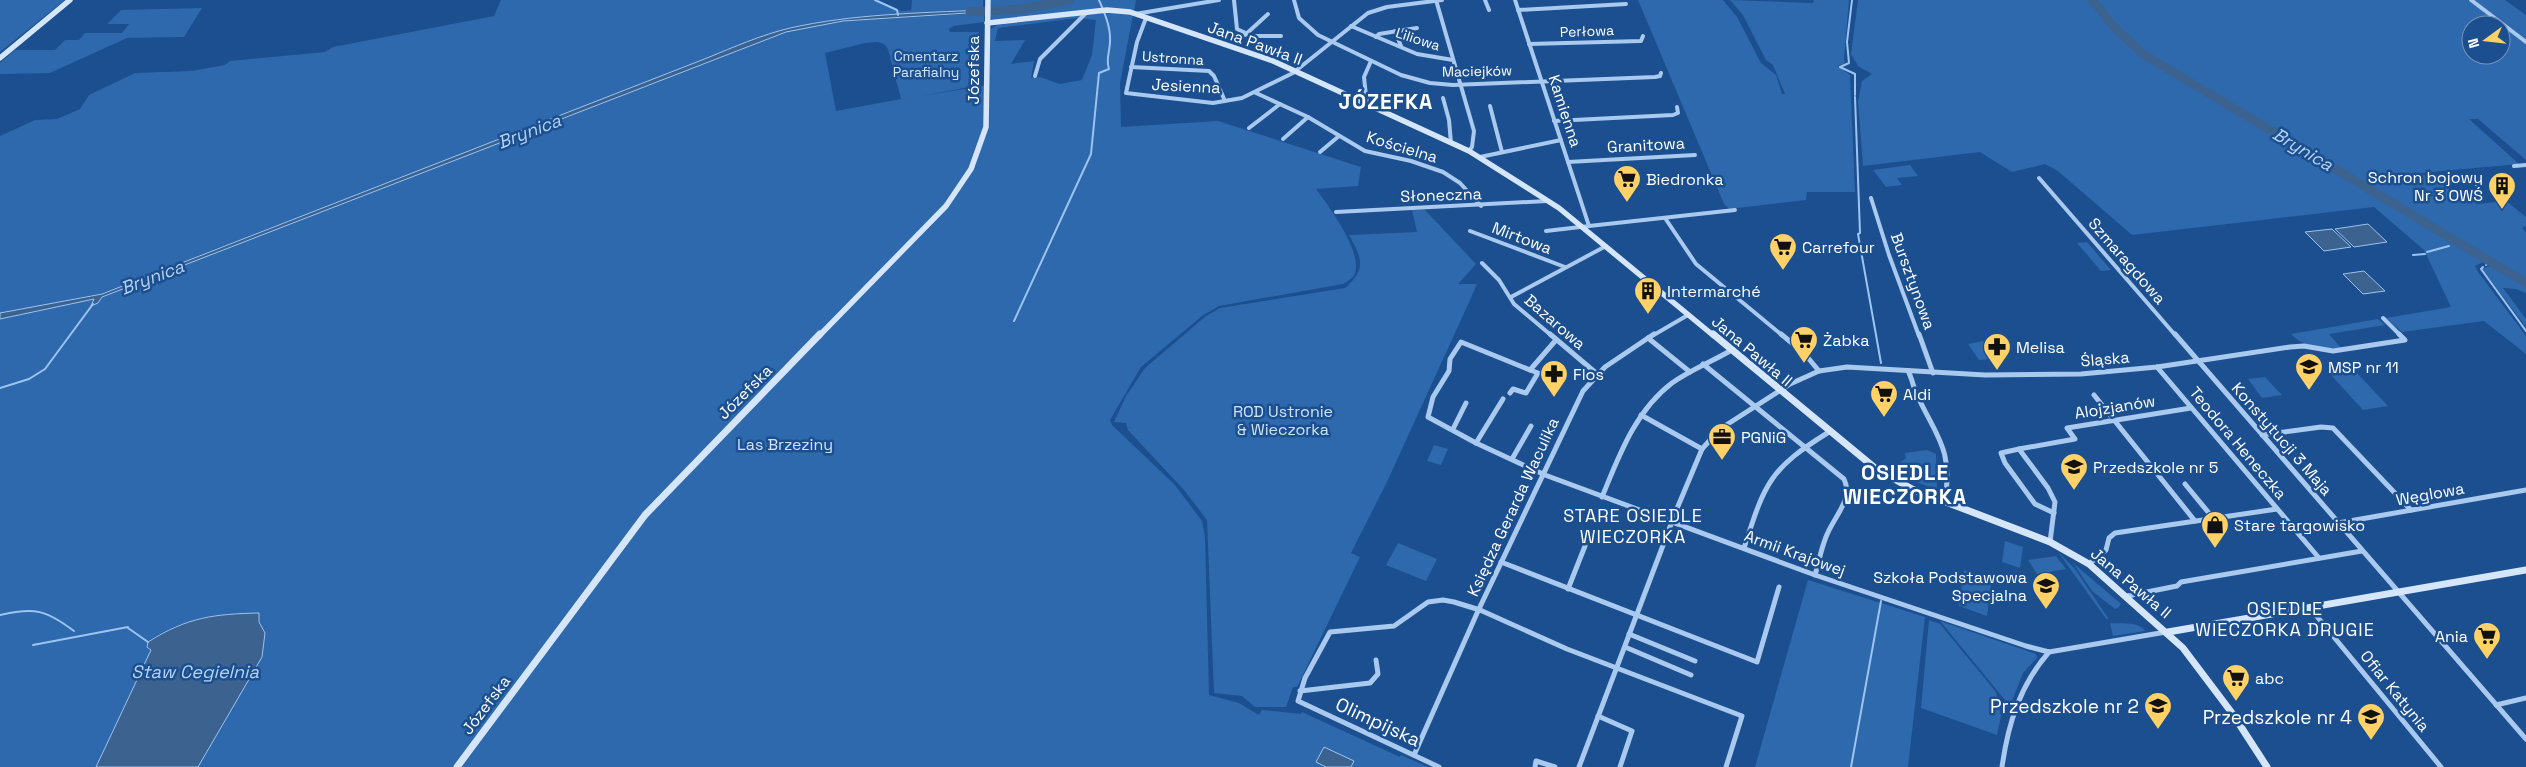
<svg xmlns="http://www.w3.org/2000/svg" width="2526" height="767" font-family="'Space Grotesk',sans-serif">
	<rect width="100%" height="100%" fill="#1b4f8f"/>
	<g fill="#2e69ad" fill-rule="evenodd">
		<path d="M0,0H65L0,52Z"/>
		<path d="M501,0H879L901,11L911,10L912,0H983V10C906,14 831,15 756,39L103,293L0,314V136L35,120L57,119L80,109L89,95L135,73L192,71L225,65L230,61L325,52L333,47L494,16Z"/>
		<path d="M991,0H1136L1134,11L993,20L990,17Z"/>
		<path d="M1638,0H1723L1737,17L1761,63L1776,75L1782,94H1785L1773,65L1766,60L1743,15L1730,0L1813,3L1814,0H1849L1844,59L1845,63L1838,66L1850,75L1855,192H1807L1806,200L1729,209L1724,204Z"/>
		<path d="M1858,0H2089L2119,37L2141,54L2483,262L2475,266L2478,272L2526,336V354L2484,321L2402,332L2386,318L2451,307L2424,250L2374,207L2132,235L2058,171L2045,164L2012,172L1980,152L1863,166L1858,101L1862,81L1872,74L1858,66L1851,54Z"/>
		<path d="M2095,0H2468L2526,44V160L2478,119H2469L2519,164L2420,173L2477,204L2506,201L2526,217V226L2522,228L2526,232V280L2455,240L2149,55L2133,43ZM2471,25H2501V55H2471Z"/>
		<path d="M2471,0H2505L2526,15V40Z"/>
		<path d="M202,8L184,37L127,38L50,73L0,74V63L15,50H55L65,40H79L85,33H122L129,24H107L121,10Z"/>
		<path d="M1106,12L1133,15L1120,83L1121,127L1218,121L1361,167L1358,186L1316,189C1328,205 1367,257 1353,277C1351,279 1346,282 1343,284L1219,306L1202,316L1141,367L1110,420L1112,425L1175,485L1202,521L1205,536L1209,695L1239,703L1259,715L1262,710L1301,714L1302,712L1400,757L1401,755L1428,767H198L262,657L265,634L259,622V613C214,614 187,617 148,641L147,647L151,650L96,767H0V319L102,297L792,30L842,21L984,13V22L954,26L949,29L950,32H979V64L975,67V86L922,96L988,85L990,35L991,29L997,25ZM1077,18L1096,20L1092,55L1082,80L1060,84L1040,77L1031,78L1034,61L1011,64L1025,40L995,41L998,28ZM878,42L884,44L888,49L901,99L836,111L825,53L865,43Z"/>
		<path d="M1910,165L1918,176L1897,178L1902,185L1886,187L1873,170Z"/>
		<path d="M1412,210H1425L1476,264L1458,284H1477L1471,298L1386,484L1351,553L1360,557L1297,687H1293L1286,707H1255L1242,696L1214,693L1207,520L1184,490L1128,430L1126,423L1114,422L1126,396L1145,368L1206,316L1220,308L1345,288C1367,269 1362,258 1349,235L1417,232Z"/>
		<path d="M2087,242L2111,270L2101,271L2077,243Z"/>
		<path d="M2490,266L2526,284V293L2516,289L2503,288L2526,319V327L2482,269Z"/>
		<path d="M2378,319L2385,325L2329,334L2341,348C2325,349 2302,347 2291,334Z"/>
		<path d="M1983,341L2005,358L1979,360L1968,344Z"/>
		<path d="M2355,372H2356L2388,406L2363,410L2331,375Z"/>
		<path d="M2265,377L2282,395L2262,398L2248,379Z"/>
		<path d="M1434,445L1448,449L1441,465L1427,461Z"/>
		<path d="M1927,450L1936,454L1937,490L1899,475L1898,464L1906,458L1905,453Z"/>
		<path d="M2005,541L2023,547L2020,568L2002,562Z"/>
		<path d="M1398,543L1437,559L1426,581L1386,565Z"/>
		<path d="M2058,552L2075,569L2108,618L2107,620Z"/>
		<path d="M2056,556L2066,569L2037,574L2028,560Z"/>
		<path d="M2073,563L2121,604L2118,608L2115,609L2092,591Z"/>
		<path d="M1964,570L1992,579L1987,616L1959,606Z"/>
		<path d="M1808,580L1925,617L1908,767H1755Z"/>
		<path d="M1929,620L1940,624L1996,692L2001,716L1997,735L1921,708Z"/>
		<path d="M1940,621L2036,654L2037,658L2023,673L2010,706Z"/>
		<path d="M2110,623C2121,624 2139,621 2145,631L2113,636Z"/>
	</g>
	<g fill="#3c6290" stroke="#9cc4f0">
		<path d="M983,10V12L843,21L786,32L102,297L98,303L91,306L94,299L0,319V313L102,294L707,58C734,47 761,35 790,28C853,14 918,13 983,10Z"/>
		<path d="M2368,224L2387,242L2354,247L2335,229Z"/>
		<path d="M2332,229L2351,247L2324,251L2305,232Z"/>
		<path d="M2364,271L2385,291L2363,294L2343,274Z"/>
		<path d="M259,613V622L265,633L262,657L198,767H96L151,650L147,647L148,642C187,617 215,614 259,613Z"/>
		<path d="M1324,747L1354,761L1351,767H1326L1316,762Z"/>
	</g>
	<g fill="none" stroke-linecap="round" stroke-linejoin="round">
		<g stroke="#9cc4f0" stroke-width="2">
			<path d="M875,0L897,10L898,15"/>
			<path d="M1852,0L1847,42L1849,63L1840,67L1855,74V95"/>
			<path d="M1855,97L1860,233L1858,234L1881,363"/>
			<path d="M2454,244L2456,243"/>
			<path d="M2427,252L2449,246"/>
			<path d="M2413,255L2425,254"/>
			<path d="M2486,265L2489,263"/>
			<path d="M2483,267L2481,269L2526,331"/>
			<path d="M1014,321L1091,154L1099,73L1109,69C1105,58 1111,50 1110,38C1110,25 1104,12 1099,0"/>
			<path d="M0,388L29,379L45,369L93,304"/>
			<path d="M0,615C35,607 46,610 74,631"/>
			<path d="M128,628L148,642"/>
			<path d="M33,645L128,627"/>
			<path d="M1851,767L1881,601"/>
		</g>
		<g stroke="#3c6290" stroke-width="9">
			<path d="M2092,0L2116,29L2143,54L2526,283"/>
			<path d="M970,12L1022,9L1070,0"/>
		</g>
		<g stroke="#a9c9ee" stroke-width="4">
			<path d="M1234,0L1237,29L1252,36H1281"/>
			<path d="M1294,0L1299,18L1318,35L1401,75L1430,83L1453,85L1655,77L1660,76L1661,73"/>
			<path d="M1436,0L1474,131L1472,147L1469,151"/>
			<path d="M1485,0L1489,10"/>
			<path d="M1515,0L1589,226L1546,231"/>
			<path d="M2471,0L2526,42"/>
			<path d="M1518,10L1626,4"/>
			<path d="M1135,14L1219,0"/>
			<path d="M1146,18L1137,42L1126,93L1213,103L1242,98L1293,73L1368,13L1387,7L1442,0"/>
			<path d="M1351,26L1417,54L1453,60"/>
			<path d="M1395,31L1401,46"/>
			<path d="M1245,35L1268,14"/>
			<path d="M1376,37L1379,34L1417,28"/>
			<path d="M1529,44L1641,41L1643,36"/>
			<path d="M1131,67L1209,71L1214,76L1225,101"/>
			<path d="M1035,76L1040,59L1087,12"/>
			<path d="M1256,93L1308,117L1365,151L1411,161L1443,172L1460,183L1481,206"/>
			<path d="M1443,98L1449,120L1451,143"/>
			<path d="M1367,105L1364,77L1371,61"/>
			<path d="M1490,106L1502,152"/>
			<path d="M1554,121L1673,115L1678,113L1677,107"/>
			<path d="M1249,128L1280,104"/>
			<path d="M1283,139L1308,117"/>
			<path d="M1320,152L1339,136"/>
			<path d="M1480,157L1561,140"/>
			<path d="M1568,162L1695,155"/>
			<path d="M2514,166L2526,165"/>
			<path d="M2039,178L2176,336"/>
			<path d="M1871,198L1889,255L1919,336"/>
			<path d="M1336,212L1547,201"/>
			<path d="M1665,218L1696,264L1783,336"/>
			<path d="M1589,226L1735,210"/>
			<path d="M1470,231L1565,267"/>
			<path d="M1482,263L1499,280L1514,304L1552,336"/>
			<path d="M1511,297L1606,246"/>
			<path d="M2383,318L2401,336"/>
			<path d="M1652,336L1688,315"/>
		</g>
		<g stroke="#a9c9ee" stroke-width="5">
			<path d="M1550,334L1596,373"/>
			<path d="M1781,334L1804,353L1819,371"/>
			<path d="M1919,334L1933,373"/>
			<path d="M2175,334L2526,739"/>
			<path d="M1648,338L1690,372"/>
			<path d="M1556,340L1530,370L1461,342L1450,359L1449,371L1433,397L1428,417L1476,443L1545,475L1815,575L2026,646L2049,652L2166,632"/>
			<path d="M1703,364L1844,479C1854,500 1833,517 1826,537C1821,549 1819,562 1815,575"/>
			<path d="M2157,367L2319,558"/>
			<path d="M1908,371C1912,378 1913,386 1916,393C1937,438 1953,448 1945,502"/>
			<path d="M1510,393L1513,389L1526,393L1538,373L1530,370"/>
			<path d="M2094,395L2195,521"/>
			<path d="M1641,415L1702,449"/>
			<path d="M1453,429L1466,403"/>
			<path d="M2262,435L2321,427L2333,428L2411,510"/>
			<path d="M1476,443L1503,399"/>
			<path d="M2019,449L2001,453L2005,463L2035,504L2054,513"/>
			<path d="M1512,459L1531,426"/>
			<path d="M2185,484L2213,518"/>
			<path d="M1602,497C1619,456 1635,411 1672,383C1690,370 1711,362 1730,351"/>
			<path d="M2338,523L2526,490"/>
			<path d="M2050,542L2055,502L2048,488L2019,449L2075,439L2067,428L2191,408"/>
			<path d="M1744,548C1765,483 1769,469 1829,432"/>
			<path d="M1501,562L1757,662L1779,587"/>
			<path d="M2089,564L2106,550L2109,538L2115,533L2277,509"/>
			<path d="M1568,589L1585,546"/>
			<path d="M2127,596L2177,586L2181,582L2362,551"/>
			<path d="M2310,608L2441,767"/>
			<path d="M1629,634L1695,661"/>
			<path d="M1625,647L1691,675"/>
			<path d="M1300,691L1370,683L1378,674L1376,660"/>
			<path d="M2496,705L2526,698"/>
			<path d="M1598,716L1632,731L1620,767"/>
			<path d="M1414,755L1478,611L1583,391L1605,367L1654,334"/>
			<path d="M1439,767L1298,701L1305,678L1330,632L1394,626L1428,602L1443,600L1454,602L1480,610L1567,649L1742,716L1726,767"/>
			<path d="M1535,767L1536,761L1555,767"/>
			<path d="M1579,767L1676,511L1702,449L1720,429L1790,384L1819,371L1847,367L1985,375L2081,374L2157,367L2290,347L2304,346L2333,351L2405,340L2399,334"/>
			<path d="M2002,767C2008,724 2020,685 2049,652"/>
		</g>
		<g stroke="#d6e6fa" stroke-width="5.5">
			<path d="M987,23L1107,10L1130,12L1273,61L1469,151L1559,208L1714,336"/>
			<path d="M0,58L70,0"/>
			<path d="M819,336L946,206L971,169L986,127L988,0"/>
		</g>
		<g stroke="#d6e6fa" stroke-width="7">
			<path d="M1713,334L1875,468L1912,489L2050,542L2089,564L2183,648L2232,713L2267,767"/>
			<path d="M2168,632L2526,570"/>
			<path d="M457,767L645,515L820,334"/>
		</g>
	</g>
	<defs>
		<symbol id="supermarket-pin" viewBox="-11 -11 22 30"><path d="M0 17L-7.5 6A9.5 9.5 0 1 1 7.5 6Z" fill="#ffd166" stroke="#1b4f8f"/><path d="M-6-5.5h2.5l.6 2H6L4.5 2H-2.5L-4.4-4H-6ZM-1.5 3.2a1.3 1.3 0 1 0 .1 0ZM3 3.2a1.3 1.3 0 1 0 .1 0Z" fill="#111"/></symbol>
		<symbol id="building-pin" viewBox="-11 -11 22 30"><path d="M0 17L-7.5 6A9.5 9.5 0 1 1 7.5 6Z" fill="#ffd166" stroke="#1b4f8f"/><path d="M-4-6H4V6H1V3H-1V6H-4ZM-2.5-4.3h1.7v1.8h-1.7ZM.8-4.3h1.7v1.8H.8ZM-2.5-1h1.7V.8h-1.7ZM.8-1h1.7V.8H.8Z" fill="#111"/></symbol>
		<symbol id="pharmacy-pin" viewBox="-11 -11 22 30"><path d="M0 17L-7.5 6A9.5 9.5 0 1 1 7.5 6Z" fill="#ffd166" stroke="#1b4f8f"/><path d="M-2-6h4v4h4v4h-4v4h-4v-4h-4v-4h4Z" fill="#111"/></symbol>
		<symbol id="school-pin" viewBox="-11 -11 22 30"><path d="M0 17L-7.5 6A9.5 9.5 0 1 1 7.5 6Z" fill="#ffd166" stroke="#1b4f8f"/><path d="M0-5L7-2L0 1L-7-2ZM-4 1L0 2.5L4 1V4Q0 6-4 4Z" fill="#111"/></symbol>
		<symbol id="office-pin" viewBox="-11 -11 22 30"><path d="M0 17L-7.5 6A9.5 9.5 0 1 1 7.5 6Z" fill="#ffd166" stroke="#1b4f8f"/><path d="M-6-3h4V-5.5h4V-3h4V5H-6ZM-1-4.5V-3h2v-1.5ZM-6 0V1H6V0Z" fill="#111"/></symbol>
		<symbol id="shop-pin" viewBox="-11 -11 22 30"><path d="M0 17L-7.5 6A9.5 9.5 0 1 1 7.5 6Z" fill="#ffd166" stroke="#1b4f8f"/><path d="M-5-2.5h2.3a2.7 3.5 0 0 1 5.4 0H5L5.5 6h-11ZM-1.5-2.5h3a1.5 2.3 0 0 0-3 0Z" fill="#111"/></symbol>
	</defs>
	<g fill-rule="evenodd">
		<use href="#supermarket-pin" x="1611" y="163" width="32" height="43"/>
		<use href="#building-pin" x="2486" y="170" width="32" height="43"/>
		<use href="#supermarket-pin" x="1767" y="231" width="32" height="43"/>
		<use href="#building-pin" x="1632" y="275" width="32" height="43"/>
		<use href="#supermarket-pin" x="1788" y="324" width="32" height="43"/>
		<use href="#pharmacy-pin" x="1981" y="331" width="32" height="43"/>
		<use href="#school-pin" x="2293" y="351" width="32" height="43"/>
		<use href="#pharmacy-pin" x="1538" y="358" width="32" height="43"/>
		<use href="#supermarket-pin" x="1868" y="378" width="32" height="43"/>
		<use href="#office-pin" x="1706" y="421" width="32" height="43"/>
		<use href="#school-pin" x="2058" y="451" width="32" height="43"/>
		<use href="#shop-pin" x="2199" y="509" width="32" height="43"/>
		<use href="#school-pin" x="2030" y="570" width="32" height="43"/>
		<use href="#supermarket-pin" x="2471" y="620" width="32" height="43"/>
		<use href="#supermarket-pin" x="2220" y="662" width="32" height="43"/>
		<use href="#school-pin" x="2142" y="690" width="32" height="43"/>
		<use href="#school-pin" x="2355" y="701" width="32" height="43"/>
	</g>
	<g text-anchor="middle" dominant-baseline="central" stroke-width="5" stroke-linejoin="round" paint-order="stroke">
		<g font-size="14" fill="#fff" stroke="#1b4f8f">
			<text transform="translate(1587 31) rotate(-2)">Perłowa</text>
			<text transform="translate(1418 39) rotate(18)">Liliowa</text>
			<text transform="translate(1173 58) rotate(4)">Ustronna</text>
			<text transform="translate(1477 71) rotate(-1)">Maciejków</text>
		</g>
		<g font-size="14" fill="#cfe3fa" stroke="#1b4f8f">
			<text x="926" y="56">Cmentarz<tspan x="926" dy="16">Parafialny</tspan></text>
		</g>
		<g font-size="16" fill="#fff" stroke="#1b4f8f">
			<text transform="translate(1255 43) rotate(20)">Jana Pawła II</text>
			<text transform="translate(973 70) rotate(-90)">Józefska</text>
			<text transform="translate(1186 86) rotate(3)">Jesienna</text>
			<text transform="translate(1565 111) rotate(72)">Kamienna</text>
			<text transform="translate(1646 145) rotate(-3)">Granitowa</text>
			<text transform="translate(1402 147) rotate(17)">Kościelna</text>
			<text transform="translate(1441 195) rotate(-2)">Słoneczna</text>
			<text transform="translate(1522 238) rotate(21)">Mirtowa</text>
			<text transform="translate(2127 261) rotate(49)">Szmaragdowa</text>
			<text transform="translate(1913 281) rotate(70)">Bursztynowa</text>
			<text transform="translate(1555 322) rotate(41)">Bazarowa</text>
			<text transform="translate(1752 351) rotate(40)">Jana Pawła II</text>
			<text transform="translate(2105 359) rotate(-5)">Śląska</text>
			<text transform="translate(745 392) rotate(-45)">Józefska</text>
			<text transform="translate(2115 407) rotate(-9)">Alojzjanów</text>
			<text transform="translate(2282 439) rotate(49)">Konstytucji 3 Maja</text>
			<text transform="translate(2238 443) rotate(50)">Teodora Heneczka</text>
			<text transform="translate(2430 494) rotate(-10)">Węglowa</text>
			<text transform="translate(1513 507) rotate(-65)">Księdza Gerarda Waculika</text>
			<text transform="translate(1795 553) rotate(20)">Armii Krajowej</text>
			<text transform="translate(2131 583) rotate(40)">Jana Pawła II</text>
			<text transform="translate(2395 691) rotate(51)">Ofiar Katynia</text>
			<text transform="translate(486 705) rotate(-53)">Józefska</text>
		</g>
		<g font-size="16" fill="#fff" stroke="#1b4f8f" text-anchor="start">
			<text x="2483" y="177" text-anchor="end">Schron bojowy<tspan x="2483" dy="18">Nr 3 OWŚ</tspan></text>
			<text x="1646" y="179">Biedronka</text>
			<text x="1802" y="247">Carrefour</text>
			<text x="1667" y="291">Intermarché</text>
			<text x="1823" y="340">Żabka</text>
			<text x="2016" y="347">Melisa</text>
			<text x="2328" y="367">MSP nr 11</text>
			<text x="1573" y="374">Flos</text>
			<text x="1903" y="394">Aldi</text>
			<text x="1741" y="437">PGNiG</text>
			<text x="2093" y="467">Przedszkole nr 5</text>
			<text x="2234" y="525">Stare targowisko</text>
			<text x="2027" y="577" text-anchor="end">Szkoła Podstawowa<tspan x="2027" dy="18">Specjalna</tspan></text>
			<text x="2468" y="636" text-anchor="end">Ania</text>
			<text x="2255" y="678">abc</text>
		</g>
		<g font-size="16" fill="#cfe3fa" stroke="#1b4f8f">
			<text x="1283" y="411">ROD Ustronie<tspan x="1283" dy="18">&amp; Wieczorka</tspan></text>
			<text x="785" y="444">Las Brzeziny</text>
		</g>
		<g font-size="18" font-style="italic" fill="#b5d3f5" stroke="#1b4f8f">
			<text transform="translate(529 131) rotate(-21)">Brynica</text>
			<text transform="translate(2303 149) rotate(31)">Brynica</text>
			<text transform="translate(152 277) rotate(-21)">Brynica</text>
			<text x="195" y="671">Staw Cegielnia</text>
		</g>
		<g font-size="18" letter-spacing="1" fill="#fff" stroke="#1b4f8f">
			<text x="1633" y="515">STARE OSIEDLE<tspan x="1633" dy="21">WIECZORKA</tspan></text>
			<text x="2285" y="608">OSIEDLE<tspan x="2285" dy="21">WIECZORKA DRUGIE</tspan></text>
		</g>
		<g font-size="19" fill="#fff" stroke="#1b4f8f" text-anchor="end">
			<text x="2139" y="706">Przedszkole nr 2</text>
			<text x="2352" y="717">Przedszkole nr 4</text>
		</g>
		<g font-size="19" fill="#fff" stroke="#1b4f8f">
			<text transform="translate(1378 722) rotate(25)">Olimpijska</text>
		</g>
		<g font-size="21" font-weight="bold" letter-spacing="1" fill="#fff" stroke="#1b4f8f">
			<text x="1386" y="101">JÓZEFKA</text>
			<text x="1905" y="472">OSIEDLE<tspan x="1905" dy="24">WIECZORKA</tspan></text>
		</g>
	</g>
	<g transform="translate(2486 40) rotate(255)"><circle r="24" fill="#1b4f8f" stroke="#7695bc"/>
	<path d="M0-4L9 19L0 12L-9 19Z" fill="#ffd166"/>
	<text y="-8" font-size="14" font-weight="bold" text-anchor="middle" fill="#ffffff">N</text>
	</g>
</svg>
